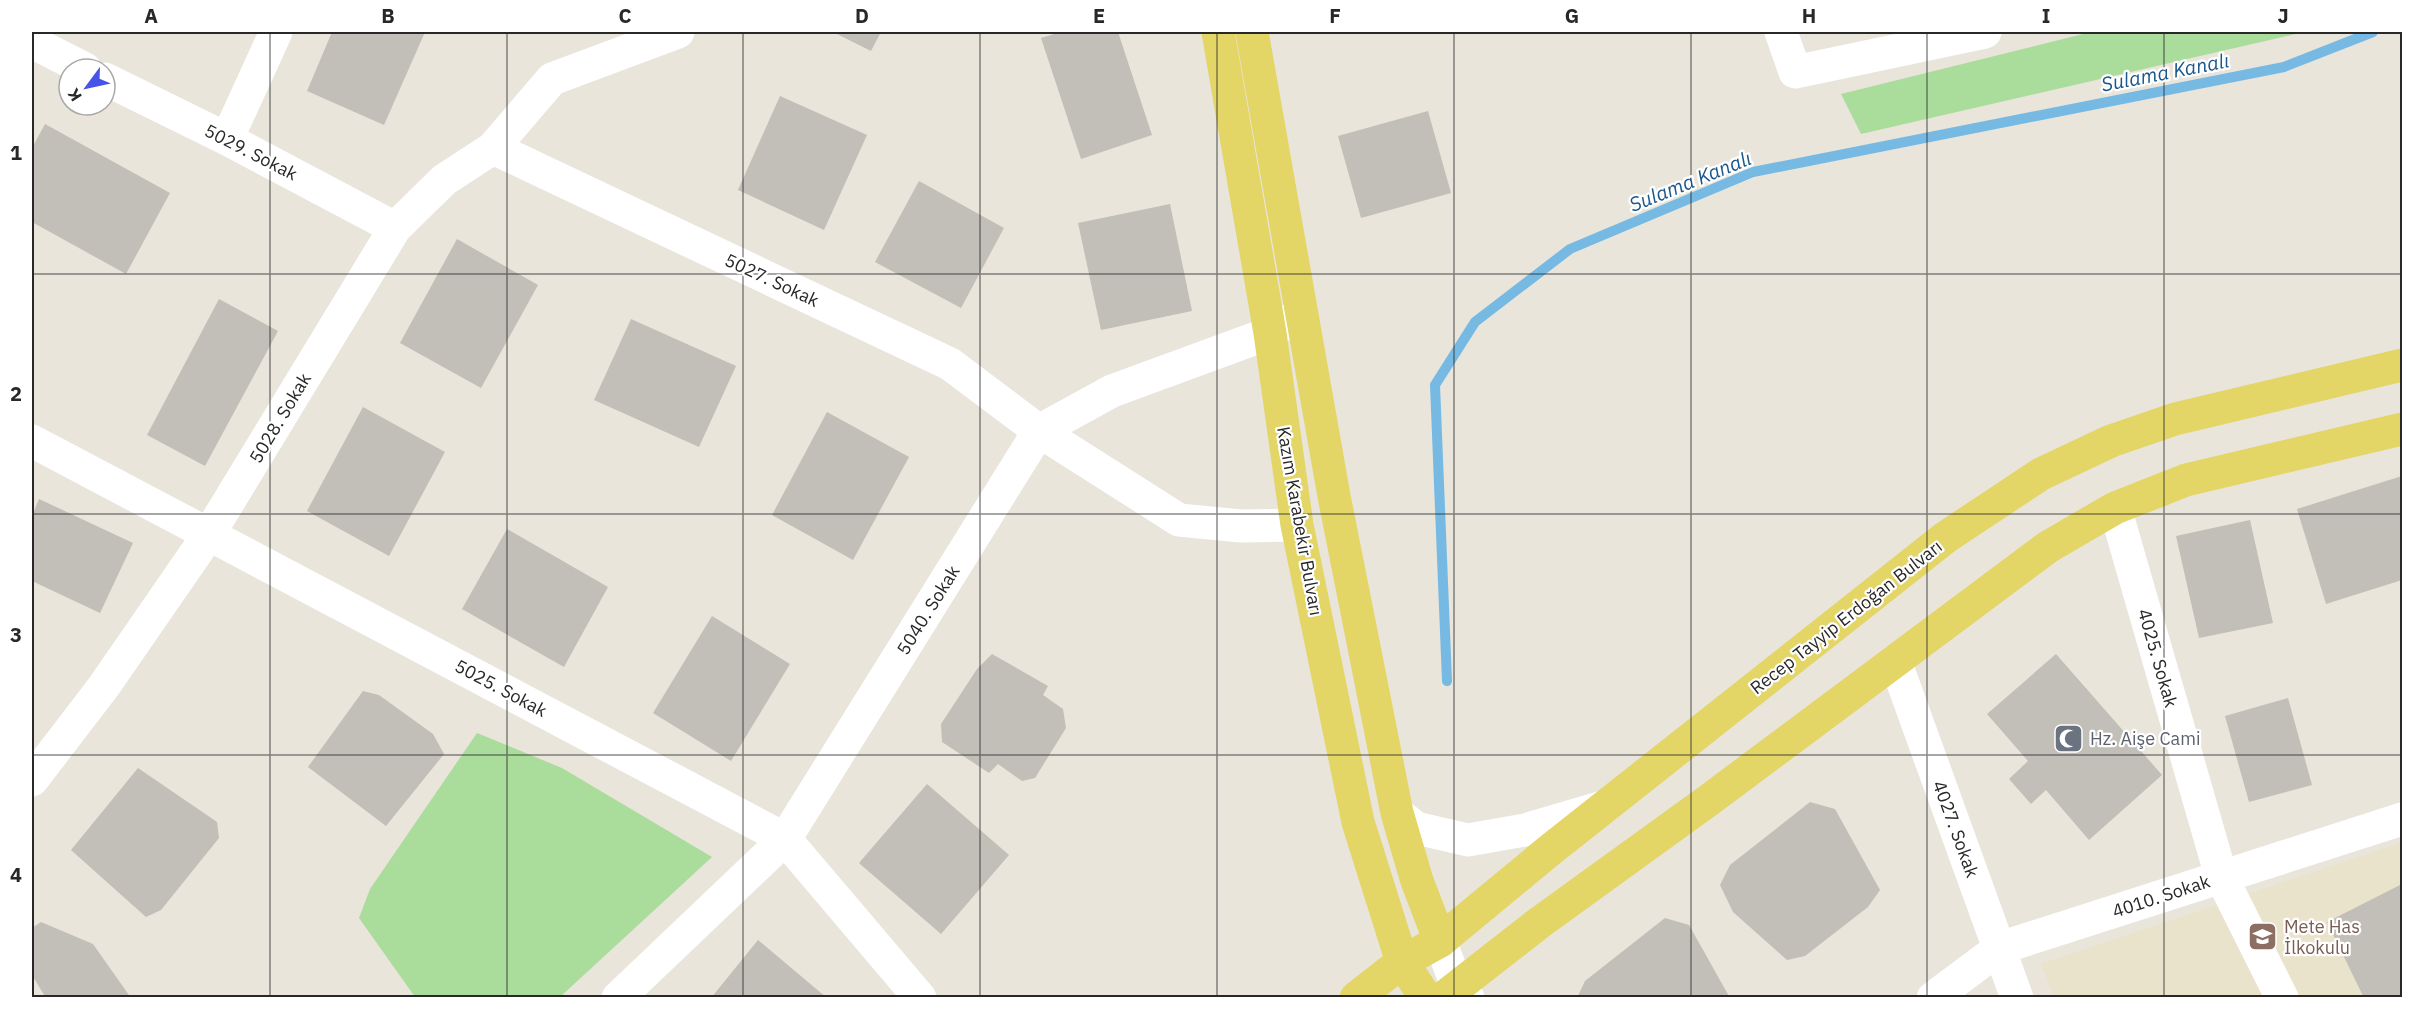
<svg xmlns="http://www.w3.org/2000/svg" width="2434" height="1029" font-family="'IBM Plex Sans',sans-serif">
	<rect width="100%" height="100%" fill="#e9e5db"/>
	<path fill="#eae3cc" d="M2402,842V997H2053L2041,964Z"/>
	<g fill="#aadc9c">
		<path d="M2091,32H2304L1861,134L1841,94Z"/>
		<path d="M477,733L562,768L712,857L560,997H415L359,918L370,889Z"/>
	</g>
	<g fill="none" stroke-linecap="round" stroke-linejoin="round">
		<path stroke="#76b9e3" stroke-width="10" d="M1447,681L1435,385L1475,322L1570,249L1753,172L2284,67L2373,32"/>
	</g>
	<g fill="#c2beb8">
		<path d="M332,32H425L384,125L307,91Z"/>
		<path d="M833,32H881L871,51Z"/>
		<path d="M1061,32H1118L1152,135L1081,159L1041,38Z"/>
		<path d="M780,96L867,135L824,230L738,190Z"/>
		<path d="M1428,111L1451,193L1361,218L1338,136Z"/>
		<path d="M45,124L170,193L126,274L32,222V148Z"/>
		<path d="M919,181L1004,228L961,308L875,262Z"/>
		<path d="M1170,204L1192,311L1101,330L1078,223Z"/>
		<path d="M457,239L538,285L481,388L400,343Z"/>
		<path d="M219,299L278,331L205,466L147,435Z"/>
		<path d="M631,319L736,366L699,447L594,400Z"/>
		<path d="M363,407L445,452L389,556L307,511Z"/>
		<path d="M827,412L909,457L853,560L772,515Z"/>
		<path d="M2402,476V580L2326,604L2297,509Z"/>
		<path d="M39,499L133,543L100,613L32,581V516Z"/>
		<path d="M2250,520L2273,623L2199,638L2176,536Z"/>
		<path d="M507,529L608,587L564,667L462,609Z"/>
		<path d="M712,616L790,664L731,761L653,713Z"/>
		<path d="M992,654L1048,686L1043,695L1063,709L1066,728L1035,778L1022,781L998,764L989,773L942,742L941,724L977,669Z"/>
		<path d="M2056,654L2162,775L2089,840L2046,790L2031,804L2009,779L2028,761L1987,714Z"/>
		<path d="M363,691L379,695L433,734L444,754L386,826L308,767Z"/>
		<path d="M2288,698L2312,785L2249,802L2225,716Z"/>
		<path d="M138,768L217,822L219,838L161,910L146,917L71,850Z"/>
		<path d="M927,784L1009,855L941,934L859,863Z"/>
		<path d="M1810,802L1835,809L1880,890L1868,907L1805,956L1787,960L1733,912L1720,885L1730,865Z"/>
		<path d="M2402,884V998H2364L2327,922Z"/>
		<path d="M1665,918L1689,925L1730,998H1577L1585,981Z"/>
		<path d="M41,922L93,944L131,998H46L32,975V928Z"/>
		<path d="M758,940L827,998H711Z"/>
	</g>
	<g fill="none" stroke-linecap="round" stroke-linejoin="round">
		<g stroke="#fff" stroke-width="33">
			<path d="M1781,32L1795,72L1985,32"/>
			<path d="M32,42L85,69"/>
			<path d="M105,79L227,139L395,228"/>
			<path d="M227,139L276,32"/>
			<path d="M493,148L950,364L1039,431L1179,520L1241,526L1297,525"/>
			<path d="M32,441L785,839L920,998"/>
			<path d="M2115,508L2221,876L2282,998"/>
			<path d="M1895,661L2017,998"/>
			<path d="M32,780L104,686L209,534L395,228L444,180L493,148L552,79L678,32"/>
			<path d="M1397,813L1416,828L1468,840L1525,830L1606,806"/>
			<path d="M1440,941L1457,986L1468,998"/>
			<path d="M618,998L785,839L1039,431L1112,391L1270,333L1293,318"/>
			<path d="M1933,998L2000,948L2402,819"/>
		</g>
		<g stroke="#e3d566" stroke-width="33">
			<path d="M1218,32L1270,333L1297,525L1358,822L1402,962L1426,998"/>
			<path d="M1252,32L1334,496L1397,813L1417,881L1440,941"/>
			<path d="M1356,998L1402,962L1440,941L1550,850L1946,537L2041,474L2111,441L2175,419L2402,365"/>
			<path d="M1443,998L1539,923L1709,800L2048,547L2115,508L2186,480L2402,429"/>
		</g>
	</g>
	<path fill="none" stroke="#282828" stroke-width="1.5" stroke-opacity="0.55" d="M270,32V998M507,32V998M743,32V998M980,32V998M1217,32V998M1454,32V998M1691,32V998M1927,32V998M2164,32V998M32,274H2402M32,514H2402M32,755H2402"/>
	<defs>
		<symbol id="mosque-square" viewBox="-11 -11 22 22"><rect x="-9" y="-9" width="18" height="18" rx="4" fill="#6b7280" stroke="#fff"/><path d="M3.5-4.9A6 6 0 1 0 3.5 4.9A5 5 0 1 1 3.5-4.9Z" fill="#fff"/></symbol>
		<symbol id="school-square" viewBox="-11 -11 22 22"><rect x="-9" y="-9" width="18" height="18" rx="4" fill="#8d6e63" stroke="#fff"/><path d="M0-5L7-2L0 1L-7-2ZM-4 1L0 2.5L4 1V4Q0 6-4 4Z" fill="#fff"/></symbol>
	</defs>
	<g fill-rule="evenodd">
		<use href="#mosque-square" x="2052" y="722" width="33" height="33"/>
		<use href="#school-square" x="2246" y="920" width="33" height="33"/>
	</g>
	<g text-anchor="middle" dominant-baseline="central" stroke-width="4.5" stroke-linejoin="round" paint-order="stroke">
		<g font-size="18" fill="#282828" stroke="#fff">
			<text transform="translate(251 152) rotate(27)">5029. Sokak</text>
			<text transform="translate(772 280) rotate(25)">5027. Sokak</text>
			<text transform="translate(280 418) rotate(-59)">5028. Sokak</text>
			<text transform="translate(1300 521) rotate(80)">Kazım Karabekir Bulvarı</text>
			<text transform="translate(928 610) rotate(-58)">5040. Sokak</text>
			<text transform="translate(1846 617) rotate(-38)">Recep Tayyip Erdoğan Bulvarı</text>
			<text transform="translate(2158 658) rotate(74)">4025. Sokak</text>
			<text transform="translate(501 688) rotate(28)">5025. Sokak</text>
			<text transform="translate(1956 829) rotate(70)">4027. Sokak</text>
			<text transform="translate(2161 896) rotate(-18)">4010. Sokak</text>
		</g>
		<g font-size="18" fill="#5b616d" stroke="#fff" text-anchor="start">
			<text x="2090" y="738">Hz. Aişe Cami</text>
		</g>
		<g font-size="18" fill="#785e54" stroke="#fff" text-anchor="start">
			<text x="2284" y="926">Mete Has<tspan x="2284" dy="21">İlkokulu</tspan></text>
		</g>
		<g font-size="20" font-style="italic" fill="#19578c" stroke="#fff">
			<text transform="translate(2165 72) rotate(-11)">Sulama Kanalı</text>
			<text transform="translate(1690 181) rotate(-22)">Sulama Kanalı</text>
		</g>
	</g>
	<rect width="2434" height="1029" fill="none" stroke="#ffffff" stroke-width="66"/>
	<g transform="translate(87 87) rotate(237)"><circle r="28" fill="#ffffff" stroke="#a9a9a9" stroke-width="1.5"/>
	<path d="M0-4.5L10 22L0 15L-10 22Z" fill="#4854e9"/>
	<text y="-9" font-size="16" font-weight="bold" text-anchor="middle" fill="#282828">K</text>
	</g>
	<rect x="33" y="33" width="2368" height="963" fill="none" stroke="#282828" stroke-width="2"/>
	<g font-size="20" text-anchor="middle" font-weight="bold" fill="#282828">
		<text x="151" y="23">A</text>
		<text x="388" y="23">B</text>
		<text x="625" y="23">C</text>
		<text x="862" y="23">D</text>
		<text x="1099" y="23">E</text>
		<text x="1335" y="23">F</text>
		<text x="1572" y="23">G</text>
		<text x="1809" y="23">H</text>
		<text x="2046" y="23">I</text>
		<text x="2283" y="23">J</text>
		<text x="16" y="160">1</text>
		<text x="16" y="401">2</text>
		<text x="16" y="642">3</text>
		<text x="16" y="882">4</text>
	</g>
</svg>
